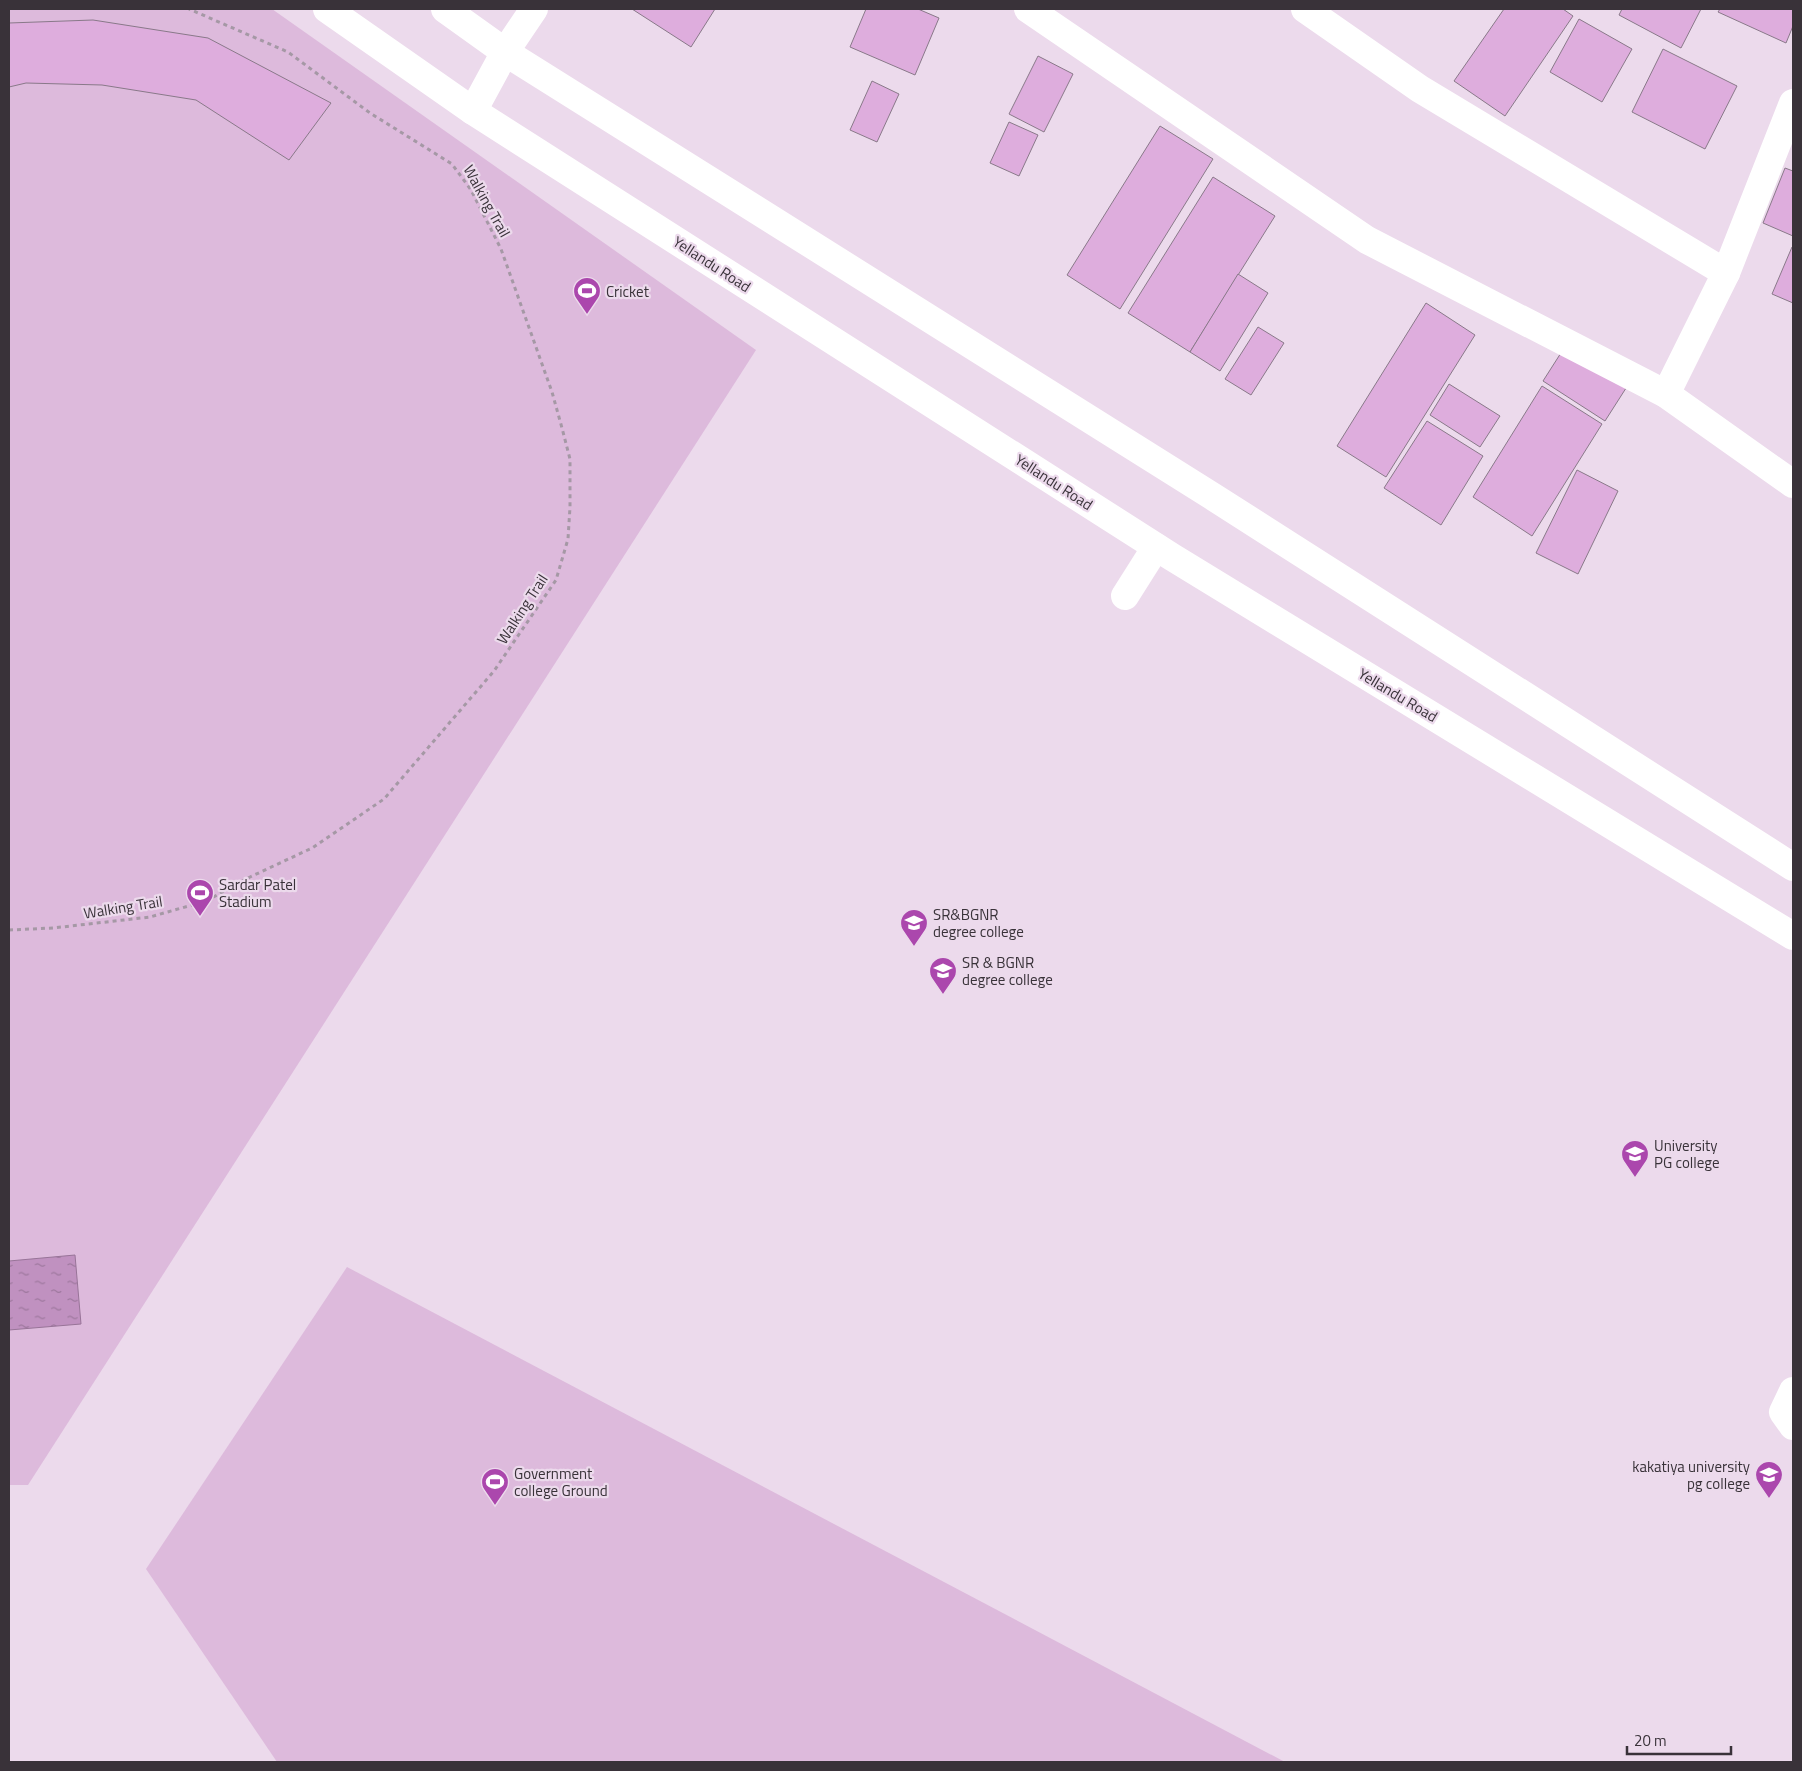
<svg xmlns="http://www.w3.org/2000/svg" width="1802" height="1771" font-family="'Titillium Web',sans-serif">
	<defs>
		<pattern id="water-ripples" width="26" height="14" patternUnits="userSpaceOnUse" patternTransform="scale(1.25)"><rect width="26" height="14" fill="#c091c0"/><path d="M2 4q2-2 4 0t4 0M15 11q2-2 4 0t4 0" fill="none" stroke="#9d779d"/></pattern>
	</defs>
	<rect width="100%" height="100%" fill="#ecdaec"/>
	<g fill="#ddbadc">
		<path d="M9,9H272L756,350L28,1485H9Z"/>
		<path d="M347,1267L1285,1762H277L146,1569Z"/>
	</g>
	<path fill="url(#water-ripples)" stroke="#987498" d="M75,1255L81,1324L9,1330V1261Z"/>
	<g fill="#deaddd" stroke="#897989">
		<path d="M632,9H715L691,47Z"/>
		<path d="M866,9H918L939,18L915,75L850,47Z"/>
		<path d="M1504,9H1563L1573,16L1505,116L1454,81Z"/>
		<path d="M1622,9H1701L1681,48L1619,15Z"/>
		<path d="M1720,9H1793V26L1786,43L1718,12Z"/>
		<path d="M1579,19L1632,49L1602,102L1550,72Z"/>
		<path d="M93,20L208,38L331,103L289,160L196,100L102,85L26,83L9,87V23Z"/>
		<path d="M1663,49L1737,86L1705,149L1632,112Z"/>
		<path d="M1038,56L1073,74L1044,132L1009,114Z"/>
		<path d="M872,81L899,94L877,142L850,130Z"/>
		<path d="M1009,122L1038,135L1019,176L990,163Z"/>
		<path d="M1160,126L1213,159L1120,309L1067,275Z"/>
		<path d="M1785,168L1793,171V236L1763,223Z"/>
		<path d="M1213,177L1275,216L1190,352L1128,313Z"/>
		<path d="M1792,247L1793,248V303L1772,294Z"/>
		<path d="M1238,274L1268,293L1220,371L1190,352Z"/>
		<path d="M1426,303L1475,335L1386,477L1337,446Z"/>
		<path d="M1258,327L1284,343L1251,395L1225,379Z"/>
		<path d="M1566,345L1628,385L1605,421L1543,381Z"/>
		<path d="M1449,384L1500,416L1480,447L1430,415Z"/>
		<path d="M1542,386L1602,424L1532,536L1473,497Z"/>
		<path d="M1427,421L1483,456L1441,525L1384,488Z"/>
		<path d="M1577,470L1618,491L1578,574L1536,553Z"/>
	</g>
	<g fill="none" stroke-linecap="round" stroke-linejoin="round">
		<path stroke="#a598a5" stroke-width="3" stroke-dasharray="4 4" stroke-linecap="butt" d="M9,930L53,928L150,917L206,901L250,877L312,848L384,799L494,671L556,580L568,539L570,507V459L562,428L552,392L501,249L471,190L452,164L370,113L288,52L189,9"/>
		<g stroke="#fff" stroke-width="28">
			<path d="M1028,9L1367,240L1666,394L1793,484"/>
			<path d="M1305,9L1420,89L1726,273"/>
			<path d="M473,111L505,52L534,9"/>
			<path d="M1666,394L1726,273L1793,103"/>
			<path d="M1125,596L1156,547"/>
			<path d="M1793,1391L1783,1412L1793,1426"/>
		</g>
		<g stroke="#fff" stroke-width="28">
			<path d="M327,9L473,111L1172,557L1793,936"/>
			<path d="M445,9L505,52L1212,496L1793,867"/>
		</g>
	</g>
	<defs>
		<symbol id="stadium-pin" viewBox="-11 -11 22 30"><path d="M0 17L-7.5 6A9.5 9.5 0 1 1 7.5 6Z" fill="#ab47ad" stroke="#ecdaec"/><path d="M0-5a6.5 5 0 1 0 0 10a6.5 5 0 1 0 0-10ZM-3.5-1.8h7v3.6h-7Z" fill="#fff"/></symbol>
		<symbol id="university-pin" viewBox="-11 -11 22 30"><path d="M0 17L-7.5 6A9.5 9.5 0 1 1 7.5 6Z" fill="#ab47ad" stroke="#ecdaec"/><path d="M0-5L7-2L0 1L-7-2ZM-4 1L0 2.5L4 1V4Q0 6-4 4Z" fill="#fff"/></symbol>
	</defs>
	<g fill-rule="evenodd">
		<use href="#stadium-pin" x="571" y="275" width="32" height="43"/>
		<use href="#stadium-pin" x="184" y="877" width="32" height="43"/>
		<use href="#university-pin" x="898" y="907" width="32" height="43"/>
		<use href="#university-pin" x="927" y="955" width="32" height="43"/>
		<use href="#university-pin" x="1619" y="1138" width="32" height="43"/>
		<use href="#university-pin" x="1753" y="1459" width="32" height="43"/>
		<use href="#stadium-pin" x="479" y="1466" width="32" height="43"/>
	</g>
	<g text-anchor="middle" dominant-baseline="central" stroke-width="4.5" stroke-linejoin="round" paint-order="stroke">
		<g font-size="15" fill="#393239" stroke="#ecdaec">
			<text transform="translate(487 201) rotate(61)">Walking Trail</text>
			<text transform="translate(712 264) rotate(33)">Yellandu Road</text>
			<text transform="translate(1054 482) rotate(33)">Yellandu Road</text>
			<text transform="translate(522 609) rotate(-57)">Walking Trail</text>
			<text transform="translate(1398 695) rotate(31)">Yellandu Road</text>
			<text transform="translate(123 907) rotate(-9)">Walking Trail</text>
		</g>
		<g font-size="15" fill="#393239" stroke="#ecdaec" text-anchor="start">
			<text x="606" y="291">Cricket</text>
			<text x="219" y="884">Sardar Patel<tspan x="219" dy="17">Stadium</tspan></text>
			<text x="933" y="914">SR&amp;BGNR<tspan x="933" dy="17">degree college</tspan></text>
			<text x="962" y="962">SR &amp; BGNR<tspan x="962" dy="17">degree college</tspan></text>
			<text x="1654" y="1145">University<tspan x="1654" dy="17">PG college</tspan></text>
			<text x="1750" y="1466" text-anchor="end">kakatiya university<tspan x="1750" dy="17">pg college</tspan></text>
			<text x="514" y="1473">Government<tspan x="514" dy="17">college Ground</tspan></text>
		</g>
	</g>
	<rect width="1802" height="1771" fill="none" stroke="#393239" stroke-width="20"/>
	<path d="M1627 1746v8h104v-8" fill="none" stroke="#393239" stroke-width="2.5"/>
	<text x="1634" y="1746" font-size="15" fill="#393239" stroke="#ecdaec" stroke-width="4" paint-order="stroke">20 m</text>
</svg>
